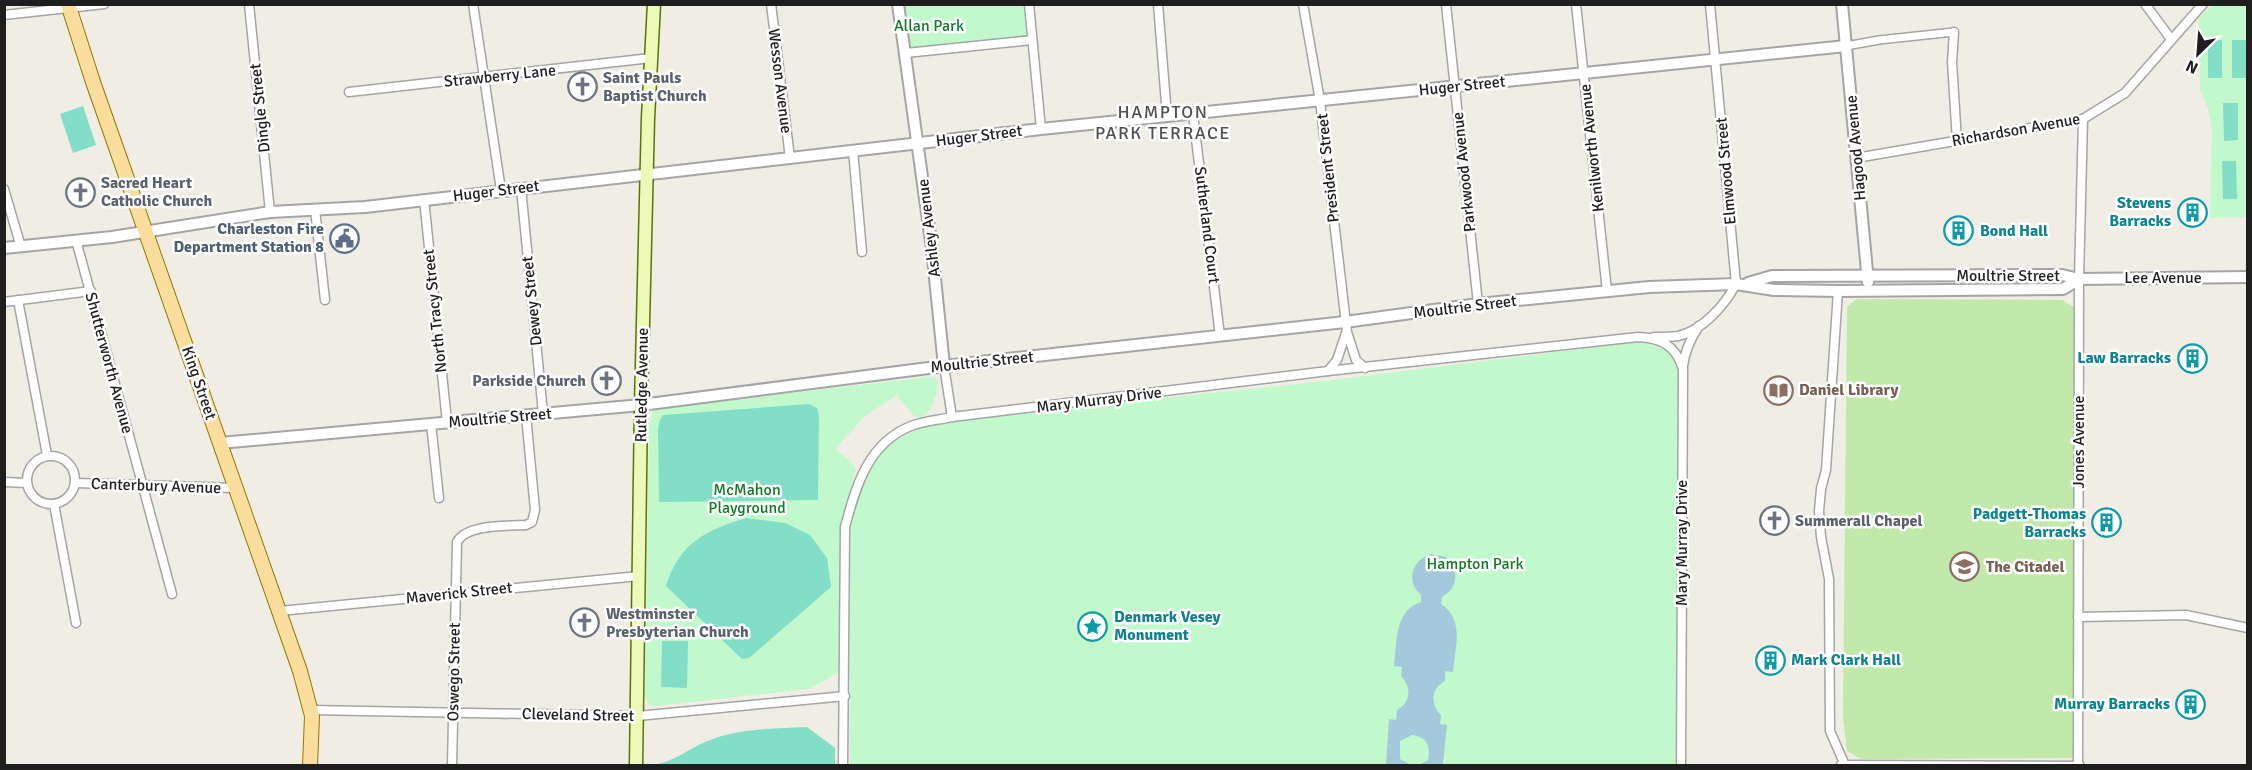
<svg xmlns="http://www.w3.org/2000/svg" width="2252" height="770" font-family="Signika,sans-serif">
	<rect width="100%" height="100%" fill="#efede4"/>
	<path fill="#c1e9aa" d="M1856,299L2062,300L2077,309L2075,758L1861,759L1847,751L1843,718L1847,307Z"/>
	<g fill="#c1f9cc">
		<path d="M902,5H1025L1029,38L909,49Z"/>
		<path d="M2212,6H2247V217L2210,218L2212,129L2208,108L2200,89L2198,32L2199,18Z"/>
		<path d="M1637,342C1660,344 1671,348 1678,371L1675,765L850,766L849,527C862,461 886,433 952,420L1309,383Z"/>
		<path d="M930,377L935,378L938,382C936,397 934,410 920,418L914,416L897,396H895L865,416L836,448L837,451C842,455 851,461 855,467C858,471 843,517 841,527L842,667L839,675L834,674C826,681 816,685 807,689L655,706L649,704L645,697L649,428L653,410L659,408Z"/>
	</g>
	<g fill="#82dec6">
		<path d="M2222,40V78H2208V41Z"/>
		<path d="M2232,40H2246L2247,78H2232Z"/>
		<path d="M2223,103H2238V140L2224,141Z"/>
		<path d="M83,106L96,145L73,153L60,114Z"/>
		<path d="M2222,161H2236L2237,199H2223Z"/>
		<path d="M809,404L817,408L819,414L818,500L659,502L658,428L660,420L663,415Z"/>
		<path d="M746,518L785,523L810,535L827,558L831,587L749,658L742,659L666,586C679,543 706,530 746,518Z"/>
		<path d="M662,641H688L687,688L661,687Z"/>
		<path d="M807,727L835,748V765H653C673,762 687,750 705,742C737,728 772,729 807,727Z"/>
	</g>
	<path fill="#a4c8dc" d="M1431,554L1446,557C1459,570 1459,587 1442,597L1441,604C1465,620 1455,648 1453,672L1445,671V681C1431,688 1430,705 1441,715L1440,724L1447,725L1443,763L1442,765H1419L1428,760C1431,746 1427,737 1412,735L1400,741V759L1411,765H1386L1389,719L1396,720L1397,710C1411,703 1412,687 1401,676L1402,667L1394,666C1397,642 1394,611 1421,602V595C1405,581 1412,560 1431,554Z"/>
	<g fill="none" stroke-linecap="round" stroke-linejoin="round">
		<defs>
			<path id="pedestrian" d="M1846,46L1879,40L1954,32"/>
			<g id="minor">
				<path d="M249,4L270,212"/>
				<path d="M473,4L501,190"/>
				<path d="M771,4L790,158"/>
				<path d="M1029,4L1041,129"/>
				<path d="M1158,4L1167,116"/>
				<path d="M1303,4L1320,101L1347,332L1356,360L1365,368"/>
				<path d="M1446,4L1478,304"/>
				<path d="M1576,4L1607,291"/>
				<path d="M2145,4L2171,39"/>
				<path d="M4,15L104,4"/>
				<path d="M1954,32L1952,62L1957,141"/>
				<path d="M906,53L1032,40"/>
				<path d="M349,92L651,58"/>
				<path d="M1193,114L1220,336"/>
				<path d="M853,150L862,252"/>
				<path d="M1856,158L2083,119L2125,93L2203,4"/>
				<path d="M521,188L543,413"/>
				<path d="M4,189L21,247"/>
				<path d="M424,199L447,422"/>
				<path d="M315,209L325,300"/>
				<path d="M76,240L172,594"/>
				<path d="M1838,291L1826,470L1821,489L1819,511L1821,537L1829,579L1830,731L1844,763"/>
				<path d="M18,300L47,455"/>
				<path d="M4,302L91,291"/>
				<path d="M1654,337C1662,337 1670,337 1678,336C1702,331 1725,305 1736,284L1710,4"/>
				<path d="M944,366L952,417"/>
				<path d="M1683,366C1685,351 1690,339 1699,326"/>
				<path d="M1328,371L1337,360L1346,333"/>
				<path d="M431,424L439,498"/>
				<circle cx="51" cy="480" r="24"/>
				<path d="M4,482L27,483"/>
				<path d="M75,483L236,488"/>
				<path d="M54,504L76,623"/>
				<path d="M280,611L639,576"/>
				<path d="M2078,617L2186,615L2248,628"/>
				<path d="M311,710L638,716L845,696"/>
				<path d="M1841,765L2080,766"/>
				<path d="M452,766L457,542C466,524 508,526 526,525L532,522L535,510L526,415"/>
				<path d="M843,766L845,527C856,486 868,443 911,426C924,421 939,420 952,417L1328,371L1638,337C1662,338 1676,346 1683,369L1681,766"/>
				<path d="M2078,766L2079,279L2083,119"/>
			</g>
			<g id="tertiary">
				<path d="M898,4L932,249L944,366"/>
				<path d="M1842,4L1868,282"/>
				<path d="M4,248L112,237L270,212L365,207L1041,129L1846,46"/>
				<path d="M1748,283L1772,276L2062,275L2079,279L2248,277"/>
				<path d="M220,443L641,405L944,366L1345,322L1478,304L1649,287L1736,284L1774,290L1838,291L2063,289L2079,279"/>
			</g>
			<path id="secondary" d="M636,766L641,405L648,118L654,4"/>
			<path id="primary" d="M68,4L93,82L300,671L312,716L310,766"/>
		</defs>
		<use href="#pedestrian" stroke="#a5a5a5" stroke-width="10"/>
		<use href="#minor" stroke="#a5a5a5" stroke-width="11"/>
		<use href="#tertiary" stroke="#a5a5a5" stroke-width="14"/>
		<use href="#secondary" stroke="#5a7406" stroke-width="15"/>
		<use href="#primary" stroke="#967801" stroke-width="16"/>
		<use href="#pedestrian" stroke="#fff" stroke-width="7"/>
		<use href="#minor" stroke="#fff" stroke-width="8"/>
		<use href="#tertiary" stroke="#fff" stroke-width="10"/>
		<use href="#secondary" stroke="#edf9b8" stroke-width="12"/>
		<use href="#primary" stroke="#fbde9d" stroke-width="14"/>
	</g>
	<defs>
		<symbol id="church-ring" viewBox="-11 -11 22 22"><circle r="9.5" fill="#fff" stroke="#6b7280" stroke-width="1.5"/><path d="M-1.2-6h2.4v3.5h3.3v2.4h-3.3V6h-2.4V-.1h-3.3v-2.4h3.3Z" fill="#6b7280"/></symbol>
		<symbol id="building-ring" viewBox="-11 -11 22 22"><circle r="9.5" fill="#fff" stroke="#0f9aa8" stroke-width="1.5"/><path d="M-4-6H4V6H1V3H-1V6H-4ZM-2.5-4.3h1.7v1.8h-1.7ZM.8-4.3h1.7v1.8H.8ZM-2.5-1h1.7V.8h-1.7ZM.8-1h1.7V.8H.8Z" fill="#0f9aa8"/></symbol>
		<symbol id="civic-ring" viewBox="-11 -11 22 22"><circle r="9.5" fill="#fff" stroke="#5c6f8a" stroke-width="1.5"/><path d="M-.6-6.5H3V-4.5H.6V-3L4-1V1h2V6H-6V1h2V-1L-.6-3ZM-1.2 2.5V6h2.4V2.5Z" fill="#5c6f8a"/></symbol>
		<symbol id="library-ring" viewBox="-11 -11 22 22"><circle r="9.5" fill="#fff" stroke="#8d6e63" stroke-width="1.5"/><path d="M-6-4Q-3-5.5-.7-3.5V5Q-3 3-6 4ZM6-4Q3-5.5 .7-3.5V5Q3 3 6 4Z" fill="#8d6e63"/></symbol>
		<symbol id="university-ring" viewBox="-11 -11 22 22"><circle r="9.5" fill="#fff" stroke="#8d6e63" stroke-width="1.5"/><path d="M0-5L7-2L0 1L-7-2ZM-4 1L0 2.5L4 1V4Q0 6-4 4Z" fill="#8d6e63"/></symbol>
		<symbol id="sight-ring" viewBox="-11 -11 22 22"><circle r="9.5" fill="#fff" stroke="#0f9aa8" stroke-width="1.5"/><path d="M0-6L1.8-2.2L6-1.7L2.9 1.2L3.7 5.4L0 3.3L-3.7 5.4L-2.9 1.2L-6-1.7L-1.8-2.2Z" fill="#0f9aa8"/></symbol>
	</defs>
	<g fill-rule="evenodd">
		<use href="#church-ring" x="566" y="70" width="33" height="33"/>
		<use href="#church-ring" x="64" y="176" width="33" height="33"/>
		<use href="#building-ring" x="2176" y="196" width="33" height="33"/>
		<use href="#building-ring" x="1942" y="214" width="33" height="33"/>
		<use href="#civic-ring" x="328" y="222" width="33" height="33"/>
		<use href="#building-ring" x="2176" y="342" width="33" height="33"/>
		<use href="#church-ring" x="590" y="364" width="33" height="33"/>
		<use href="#library-ring" x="1762" y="374" width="33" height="33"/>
		<use href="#church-ring" x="1758" y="504" width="33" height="33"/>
		<use href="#building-ring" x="2090" y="506" width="33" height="33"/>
		<use href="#university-ring" x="1948" y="550" width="33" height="33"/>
		<use href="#church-ring" x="568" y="606" width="33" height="33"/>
		<use href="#sight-ring" x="1076" y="610" width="33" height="33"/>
		<use href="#building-ring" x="1754" y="644" width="33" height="33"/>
		<use href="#building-ring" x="2174" y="688" width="33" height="33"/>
	</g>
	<g text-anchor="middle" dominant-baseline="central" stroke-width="5" stroke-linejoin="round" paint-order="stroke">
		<g font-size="16" fill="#0c7b24" stroke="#fff">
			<text x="929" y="26">Allan Park</text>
			<text x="747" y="490">McMahon<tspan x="747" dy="18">Playground</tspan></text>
			<text x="1475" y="564">Hampton Park</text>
		</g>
		<g font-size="16" fill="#1e1e1e" stroke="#fff">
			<text transform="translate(500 76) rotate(-6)">Strawberry Lane</text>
			<text transform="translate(780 81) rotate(83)">Wesson Avenue</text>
			<text transform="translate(1462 86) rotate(-6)">Huger Street</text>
			<text transform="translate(260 108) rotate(-96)">Dingle Street</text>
			<text transform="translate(2016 130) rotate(-10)">Richardson Avenue</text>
			<text transform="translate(979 136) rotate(-7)">Huger Street</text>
			<text transform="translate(1592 148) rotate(-96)">Kenilworth Avenue</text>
			<text transform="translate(1856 148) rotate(-95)">Hagood Avenue</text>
			<text transform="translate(1328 168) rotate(-96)">President Street</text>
			<text transform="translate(1726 171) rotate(-95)">Elmwood Street</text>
			<text transform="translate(1464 172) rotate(-96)">Parkwood Avenue</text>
			<text transform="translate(496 191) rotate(-7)">Huger Street</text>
			<text transform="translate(1207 225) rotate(83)">Sutherland Court</text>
			<text transform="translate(929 228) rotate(-97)">Ashley Avenue</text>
			<text x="2008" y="276">Moultrie Street</text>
			<text x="2163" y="278">Lee Avenue</text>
			<text transform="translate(532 301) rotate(-96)">Dewey Street</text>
			<text transform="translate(1465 307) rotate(-7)">Moultrie Street</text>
			<text transform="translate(435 311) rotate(-96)">North Tracy Street</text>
			<text transform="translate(982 362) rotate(-6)">Moultrie Street</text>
			<text transform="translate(109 363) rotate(75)">Shutterworth Avenue</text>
			<text transform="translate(199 383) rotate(71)">King Street</text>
			<text transform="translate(642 385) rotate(-89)">Rutledge Avenue</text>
			<text transform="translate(1099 400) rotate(-7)">Mary Murray Drive</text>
			<text transform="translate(500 418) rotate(-5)">Moultrie Street</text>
			<text transform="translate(2079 442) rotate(-90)">Jones Avenue</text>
			<text transform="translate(156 486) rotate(2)">Canterbury Avenue</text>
			<text transform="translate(1682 543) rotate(-90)">Mary Murray Drive</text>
			<text transform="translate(459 593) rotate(-6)">Maverick Street</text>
			<text transform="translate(454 672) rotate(-89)">Oswego Street</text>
			<text transform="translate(578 715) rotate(1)">Cleveland Street</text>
		</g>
		<g font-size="16" font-weight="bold" fill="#5b616d" stroke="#fff" text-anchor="start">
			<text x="603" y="78">Saint Pauls<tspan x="603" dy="18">Baptist Church</tspan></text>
			<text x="101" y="183">Sacred Heart<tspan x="101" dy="18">Catholic Church</tspan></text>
			<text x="586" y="381" text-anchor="end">Parkside Church</text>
			<text x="1795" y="521">Summerall Chapel</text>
			<text x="606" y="614">Westminster<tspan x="606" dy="18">Presbyterian Church</tspan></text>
		</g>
		<g font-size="16" font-weight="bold" fill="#0d838f" stroke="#fff" text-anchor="end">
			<text x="2171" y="203">Stevens<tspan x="2171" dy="18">Barracks</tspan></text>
			<text x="1980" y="231" text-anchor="start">Bond Hall</text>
			<text x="2171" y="358">Law Barracks</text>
			<text x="2086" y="514">Padgett-Thomas<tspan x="2086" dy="18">Barracks</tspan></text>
			<text x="1114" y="617" text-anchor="start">Denmark Vesey<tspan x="1114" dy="18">Monument</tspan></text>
			<text x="1791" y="660" text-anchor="start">Mark Clark Hall</text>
			<text x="2170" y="704">Murray Barracks</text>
		</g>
		<g font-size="16" font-weight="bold" fill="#4e5e75" stroke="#fff" text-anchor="end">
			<text x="324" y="229">Charleston Fire<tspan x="324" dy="18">Department Station 8</tspan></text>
		</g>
		<g font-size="16" font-weight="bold" fill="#785e54" stroke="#fff" text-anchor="start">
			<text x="1799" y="390">Daniel Library</text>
			<text x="1986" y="567">The Citadel</text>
		</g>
		<g font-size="18" letter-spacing="1.5" fill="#515151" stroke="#fff">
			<text x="1163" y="112">HAMPTON<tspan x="1163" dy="21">PARK TERRACE</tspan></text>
		</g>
	</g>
	<rect width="2252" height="770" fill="none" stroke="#1e1e1e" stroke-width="12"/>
	<g transform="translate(2198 54) rotate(205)" stroke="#ffffff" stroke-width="4.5" paint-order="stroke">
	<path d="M0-4.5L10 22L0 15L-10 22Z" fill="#1e1e1e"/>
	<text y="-9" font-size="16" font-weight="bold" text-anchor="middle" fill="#1e1e1e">N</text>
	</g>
</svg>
